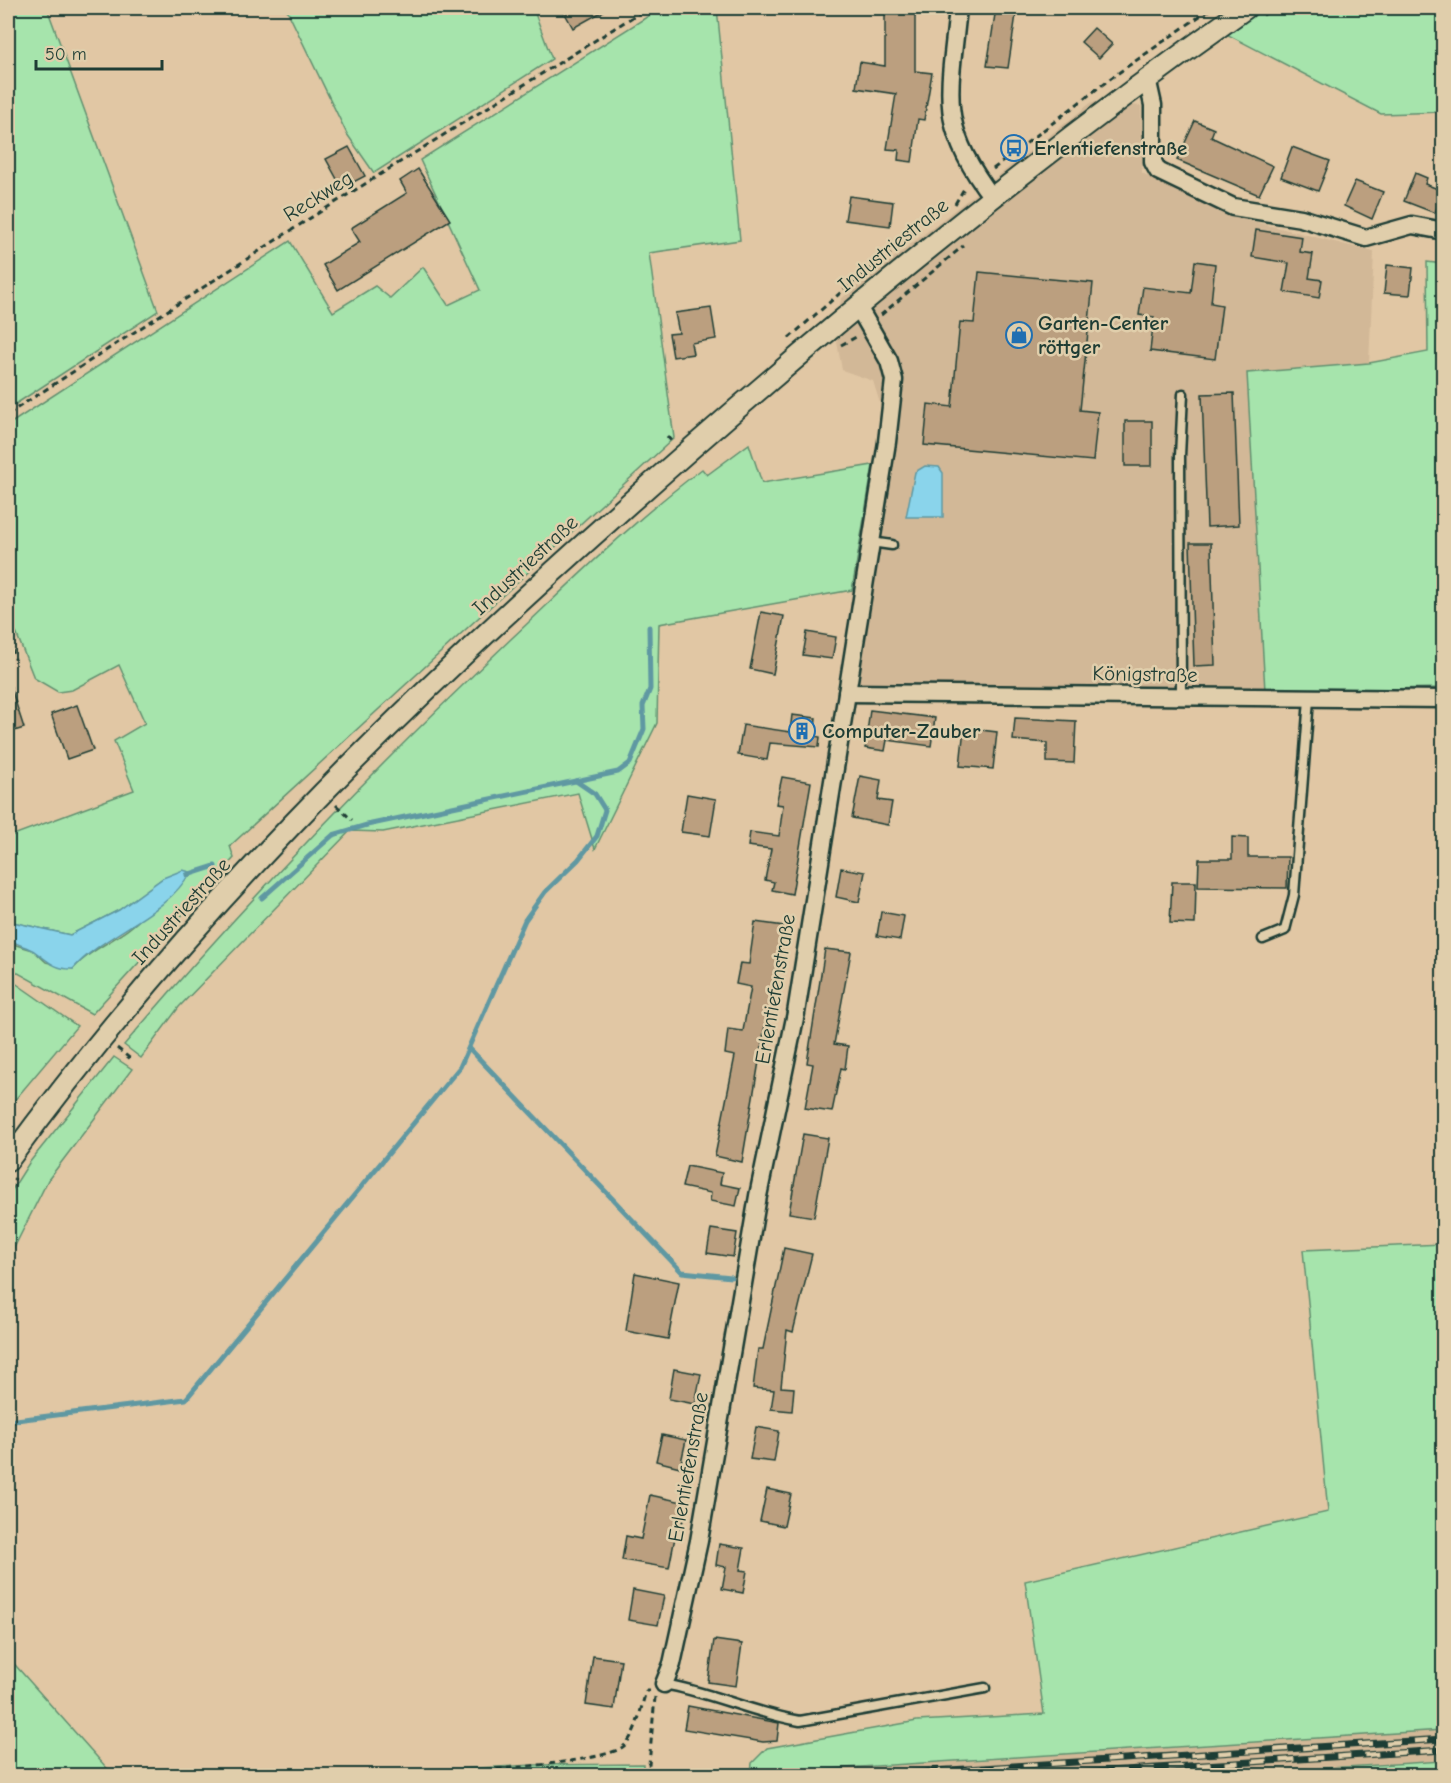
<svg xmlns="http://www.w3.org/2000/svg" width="1451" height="1783" font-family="'Comic Neue',sans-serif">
	<rect width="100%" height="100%" fill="#e1c7a4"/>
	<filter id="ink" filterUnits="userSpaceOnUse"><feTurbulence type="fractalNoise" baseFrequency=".0167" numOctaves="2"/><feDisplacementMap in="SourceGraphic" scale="12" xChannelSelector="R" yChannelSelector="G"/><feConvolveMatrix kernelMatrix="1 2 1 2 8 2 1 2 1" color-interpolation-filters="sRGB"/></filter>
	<g filter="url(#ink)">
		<g fill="#d2b897">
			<path d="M1092,102L1141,106L1142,173L1232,216L1374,252L1369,363L1247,374L1265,691L841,687L852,590L873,465L885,419L873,381L842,370L835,331L841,299Z"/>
			<path d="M1443,1730V1761L1214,1776H735Z"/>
		</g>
		<g fill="#a6e4ac" stroke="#629070" stroke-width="1.5">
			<path d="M8,8H47L158,311L8,409Z"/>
			<path d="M286,8H533L552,59L374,173L347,134Z"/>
			<path d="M661,8H717L740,240L649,253L674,438L230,846L234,858L92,1014L18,973L8,963V938L16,945L33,950L46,962L73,969C93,946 124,938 144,915C152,906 157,889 163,878L119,910L70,935L8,921V837L134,790L114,741L145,723L119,665L72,690L58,692L34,678L8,612V425L290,241L333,312L375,286L390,298L423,267L448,305L480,290L420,160Z"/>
			<path d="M1235,8H1443V112L1381,114L1209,25Z"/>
			<path d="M1427,262L1443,264L1444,538L1438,539L1443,688L1265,691L1247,373L1369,363L1428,352Z"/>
			<path d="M749,444L762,483L873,465L852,590L659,624L657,723L595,849L578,793L383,832L350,831L179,1007L141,1058L124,1045C245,902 376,767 512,638C574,580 634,520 702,469L707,475Z"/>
			<path d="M8,978L77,1026L8,1108Z"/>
			<path d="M114,1057L132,1069L48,1180L8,1260V1196L29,1163Z"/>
			<path d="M1443,1244V1730L751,1774L752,1763L767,1748L917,1721L1044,1714L1025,1581L1328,1512L1303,1250Z"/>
			<path d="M8,1657L113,1775H8Z"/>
			<path d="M1443,1761V1775H1214Z"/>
			<path d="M643,1764V1776L342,1775L534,1765Z"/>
		</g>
		<g fill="#8ad4eb" stroke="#5f98a2" stroke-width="1.5">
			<path d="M925,466L939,467L943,473V517H906L915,472Z"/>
			<path d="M183,870L190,872C168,915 104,933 73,969C55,970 48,961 34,951C26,946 16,945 8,938V921L70,935L119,910L163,878Z"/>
		</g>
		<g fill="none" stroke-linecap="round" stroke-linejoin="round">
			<g stroke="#5f98a2" stroke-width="5">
				<path d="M187,875L215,866"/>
				<path d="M262,898L333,835L367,825L618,772L630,763L644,729L643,706L650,689L649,627"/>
				<path d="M469,1048L682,1272L731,1277"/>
				<path d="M8,1421L186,1399L460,1067L525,920L545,892L578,860L597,836L605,810L595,794L576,781"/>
			</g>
		</g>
		<g fill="#bb9f7f" stroke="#1f3d34" stroke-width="1.5">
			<path d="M562,8H609L573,28Z"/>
			<path d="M885,8H915V71L932,73L924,120L918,119L912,162L898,160L899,150L887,149L896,94L856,88L860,62L885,66Z"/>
			<path d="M996,8H1017L1008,68L987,66Z"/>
			<path d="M1094,28L1112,44L1099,58L1081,42Z"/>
			<path d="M1195,121L1214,129L1211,137L1273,166L1259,195L1177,160Z"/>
			<path d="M349,147L365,176L342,188L326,159Z"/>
			<path d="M1292,147L1330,161L1318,191L1281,177Z"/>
			<path d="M418,169L450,220L338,290L323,265L360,242L351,228L407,193L400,181Z"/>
			<path d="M1415,173L1427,178L1425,184L1443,191L1435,213L1404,201Z"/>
			<path d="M1355,181L1383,192L1372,219L1344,206Z"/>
			<path d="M849,196L893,202L890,226L845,220Z"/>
			<path d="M1256,230L1302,237L1300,252L1313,254L1309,278L1322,280L1319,298L1284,292L1289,263L1252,257Z"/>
			<path d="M1195,261L1215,264L1211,303L1222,305L1215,359L1150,351L1154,317L1139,315L1143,287L1191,293Z"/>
			<path d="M1387,265L1413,268L1410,295L1384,293Z"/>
			<path d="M979,272L1093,283L1080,410L1098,412L1093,461L924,445L928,404L952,407L960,322L974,323Z"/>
			<path d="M711,308L716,339L691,343L693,354L673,357L669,334L679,333L675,313Z"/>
			<path d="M1234,393L1239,525L1207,527L1202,394Z"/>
			<rect x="1125" y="421" width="27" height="45"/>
			<path d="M1190,543H1211L1215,665L1194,666Z"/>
			<path d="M761,612L784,616L773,674L750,669Z"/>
			<path d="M807,632L836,637L832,659L803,655Z"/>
			<path d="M8,685H10L24,728L8,733Z"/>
			<path d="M77,705L93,750L67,759L51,714Z"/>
			<path d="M870,710L935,718L931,746L887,740L885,751L865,748Z"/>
			<path d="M792,715L816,718L814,736L820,737L819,747L770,743L767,760L738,755L743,725L790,732Z"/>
			<path d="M1015,718L1076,721L1074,763L1047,762V743L1013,740Z"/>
			<path d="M964,728L997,732L993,769L960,766Z"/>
			<path d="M860,776L881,780L878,800L892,802L888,825L852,818Z"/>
			<path d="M782,777L811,782L792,894L772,890L774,882L765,880L771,849L748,846L750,832L779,836L783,805L776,804Z"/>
			<path d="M687,794L716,799L710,836L681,832Z"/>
			<path d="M1232,837L1248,838V857H1288L1287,888L1198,887L1199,859H1232Z"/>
			<path d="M841,868L865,872L859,902L836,897Z"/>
			<path d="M1172,882H1196L1195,924L1170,923Z"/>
			<path d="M881,912L904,916L900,940L877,936Z"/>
			<path d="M755,922L784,926L779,970L768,1027L765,1026L742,1162L715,1156L735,1056L725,1054L728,1029L743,1031L751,987L736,984L740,963L749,964Z"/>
			<path d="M825,949L851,952L834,1044L848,1046L845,1069L841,1068L832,1112L805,1108L813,1064L807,1063Z"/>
			<path d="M803,1134L828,1138L814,1217L789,1213Z"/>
			<path d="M687,1166L722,1173L720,1184L740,1188L736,1206L710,1201L711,1193L682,1187Z"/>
			<path d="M711,1229L737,1233L733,1257L707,1253Z"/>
			<path d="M784,1248L812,1254L793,1332L787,1330L781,1387L794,1388L792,1411L771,1409L774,1390L753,1388L758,1349H763Z"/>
			<path d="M635,1273L679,1282L668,1339L626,1331Z"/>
			<path d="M674,1369L701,1374L695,1404L669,1399Z"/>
			<path d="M756,1427L779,1431L774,1462L750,1459Z"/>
			<path d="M662,1435L686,1440L680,1467L656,1461Z"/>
			<path d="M767,1489L791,1494L784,1526L760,1521Z"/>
			<path d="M650,1495L687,1503L681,1528L677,1527L669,1568L622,1560L626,1536L641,1539Z"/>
			<path d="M719,1544L744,1548L740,1570L747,1571L743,1593L722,1589L726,1567L716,1565Z"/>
			<path d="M633,1590L664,1596L658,1625L628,1620Z"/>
			<path d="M714,1640L742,1644L736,1686L708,1682Z"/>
			<path d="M593,1656L621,1660L614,1709L586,1705Z"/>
			<path d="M688,1706L779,1723L777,1741L763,1742L684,1729Z"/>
		</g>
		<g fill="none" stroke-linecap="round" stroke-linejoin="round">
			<defs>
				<g id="service">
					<path d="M871,542L892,545"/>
					<path d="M1181,697L1180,456L1183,394"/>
					<path d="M1263,939L1285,930L1294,895L1309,699"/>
					<path d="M664,1684C710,1692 753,1713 800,1721L985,1688"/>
				</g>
				<g id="minor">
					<path d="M958,8C950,93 936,124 992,197"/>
					<path d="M1147,78L1153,105V162L1158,171L1233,207L1301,218L1366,238L1412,225L1444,231"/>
					<path d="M847,693L1444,699"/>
					<path d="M664,1684L672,1664L699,1541L758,1196L796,1013L887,442L894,380L889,361L857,305"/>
				</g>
				<path id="tertiary" d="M8,1161C182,922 395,712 615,516C817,335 1025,164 1246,8"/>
			</defs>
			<use href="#service" stroke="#1f3d34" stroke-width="13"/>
			<use href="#minor" stroke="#1f3d34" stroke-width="21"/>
			<use href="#tertiary" stroke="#1f3d34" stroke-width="24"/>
			<g stroke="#1f3d34" stroke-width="3" stroke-dasharray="6 4.5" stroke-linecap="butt">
				<path d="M1263,15L1273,8"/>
				<path d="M993,169L1111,78L1210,9"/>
				<path d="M955,204L965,187"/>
				<path d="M881,315L963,246"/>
				<path d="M789,338L847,287L897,249"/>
				<path d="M841,345L856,337"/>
				<path d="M8,414L304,222L647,8"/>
				<path d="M667,436L672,442"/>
				<path d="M8,638L15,659"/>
				<path d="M336,805L352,820"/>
				<path d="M117,1048L132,1060"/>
				<path d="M8,1189L15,1178"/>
				<path d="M8,1771L15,1776"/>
				<path d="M413,1776C449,1772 603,1765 624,1746C637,1733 641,1707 646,1691H649"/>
				<path d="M648,1776L655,1697"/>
			</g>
			<use href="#service" stroke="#e0ceab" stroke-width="8"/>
			<use href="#minor" stroke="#e0ceab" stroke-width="16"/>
			<use href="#tertiary" stroke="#e0ceab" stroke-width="20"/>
			<defs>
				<g id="rail">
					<path d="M855,1776L1444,1739"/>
					<path d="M1029,1776L1444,1750"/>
				</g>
			</defs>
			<use href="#rail" stroke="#1f3d34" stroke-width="7"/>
			<use href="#rail" stroke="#e0ceab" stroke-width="4.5" stroke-dasharray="14" stroke-linecap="butt"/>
		</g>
	</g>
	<defs>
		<symbol id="bus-ring" viewBox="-11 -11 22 22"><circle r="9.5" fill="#e0ceab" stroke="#1f6fb2" stroke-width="1.5"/><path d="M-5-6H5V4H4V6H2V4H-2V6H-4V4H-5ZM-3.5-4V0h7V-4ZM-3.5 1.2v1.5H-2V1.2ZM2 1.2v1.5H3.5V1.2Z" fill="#1f6fb2"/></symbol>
		<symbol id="shop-ring" viewBox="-11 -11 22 22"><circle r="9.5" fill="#e0ceab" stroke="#1f6fb2" stroke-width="1.5"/><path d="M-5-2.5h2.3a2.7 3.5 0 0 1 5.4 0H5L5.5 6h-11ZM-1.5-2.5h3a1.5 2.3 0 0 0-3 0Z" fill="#1f6fb2"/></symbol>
		<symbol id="building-ring" viewBox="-11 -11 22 22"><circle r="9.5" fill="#e0ceab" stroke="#1f6fb2" stroke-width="1.5"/><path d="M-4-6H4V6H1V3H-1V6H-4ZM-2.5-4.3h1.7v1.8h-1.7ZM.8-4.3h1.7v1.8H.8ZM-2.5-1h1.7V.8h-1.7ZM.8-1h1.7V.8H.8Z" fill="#1f6fb2"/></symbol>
	</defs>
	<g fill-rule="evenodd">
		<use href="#bus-ring" x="999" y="133" width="30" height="30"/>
		<use href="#shop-ring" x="1004" y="320" width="30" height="30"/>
		<use href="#building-ring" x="787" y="716" width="30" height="30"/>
	</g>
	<g text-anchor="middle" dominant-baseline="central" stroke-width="5" stroke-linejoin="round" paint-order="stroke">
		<g font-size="21" font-weight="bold" fill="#1f3d34" stroke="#e0ceab" text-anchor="start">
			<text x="1034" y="148">Erlentiefenstraße</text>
			<text x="1038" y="323">Garten-Center<tspan x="1038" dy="24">röttger</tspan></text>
			<text x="822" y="731">Computer-Zauber</text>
		</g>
		<g font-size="21" fill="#1f3d34" stroke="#e0ceab">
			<text transform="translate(318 196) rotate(-32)">Reckweg</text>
			<text transform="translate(893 245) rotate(-39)">Industriestraße</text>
			<text transform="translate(525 565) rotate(-43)">Industriestraße</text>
			<text transform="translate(1145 674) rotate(1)">Königstraße</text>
			<text transform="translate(181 911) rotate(-48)">Industriestraße</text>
			<text transform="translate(775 989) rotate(-80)">Erlentiefenstraße</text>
			<text transform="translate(688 1467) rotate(-80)">Erlentiefenstraße</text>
		</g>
	</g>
	<rect width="1451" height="1783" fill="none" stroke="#e0ceab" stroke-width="30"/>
	<rect x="15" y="15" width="1421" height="1753" fill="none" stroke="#1f3d34" stroke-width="2" filter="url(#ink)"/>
	<path d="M36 60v9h126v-9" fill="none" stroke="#1f3d34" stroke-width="3"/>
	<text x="45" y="60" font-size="18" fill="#1f3d34" stroke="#e0ceab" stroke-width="4.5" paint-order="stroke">50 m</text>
</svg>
